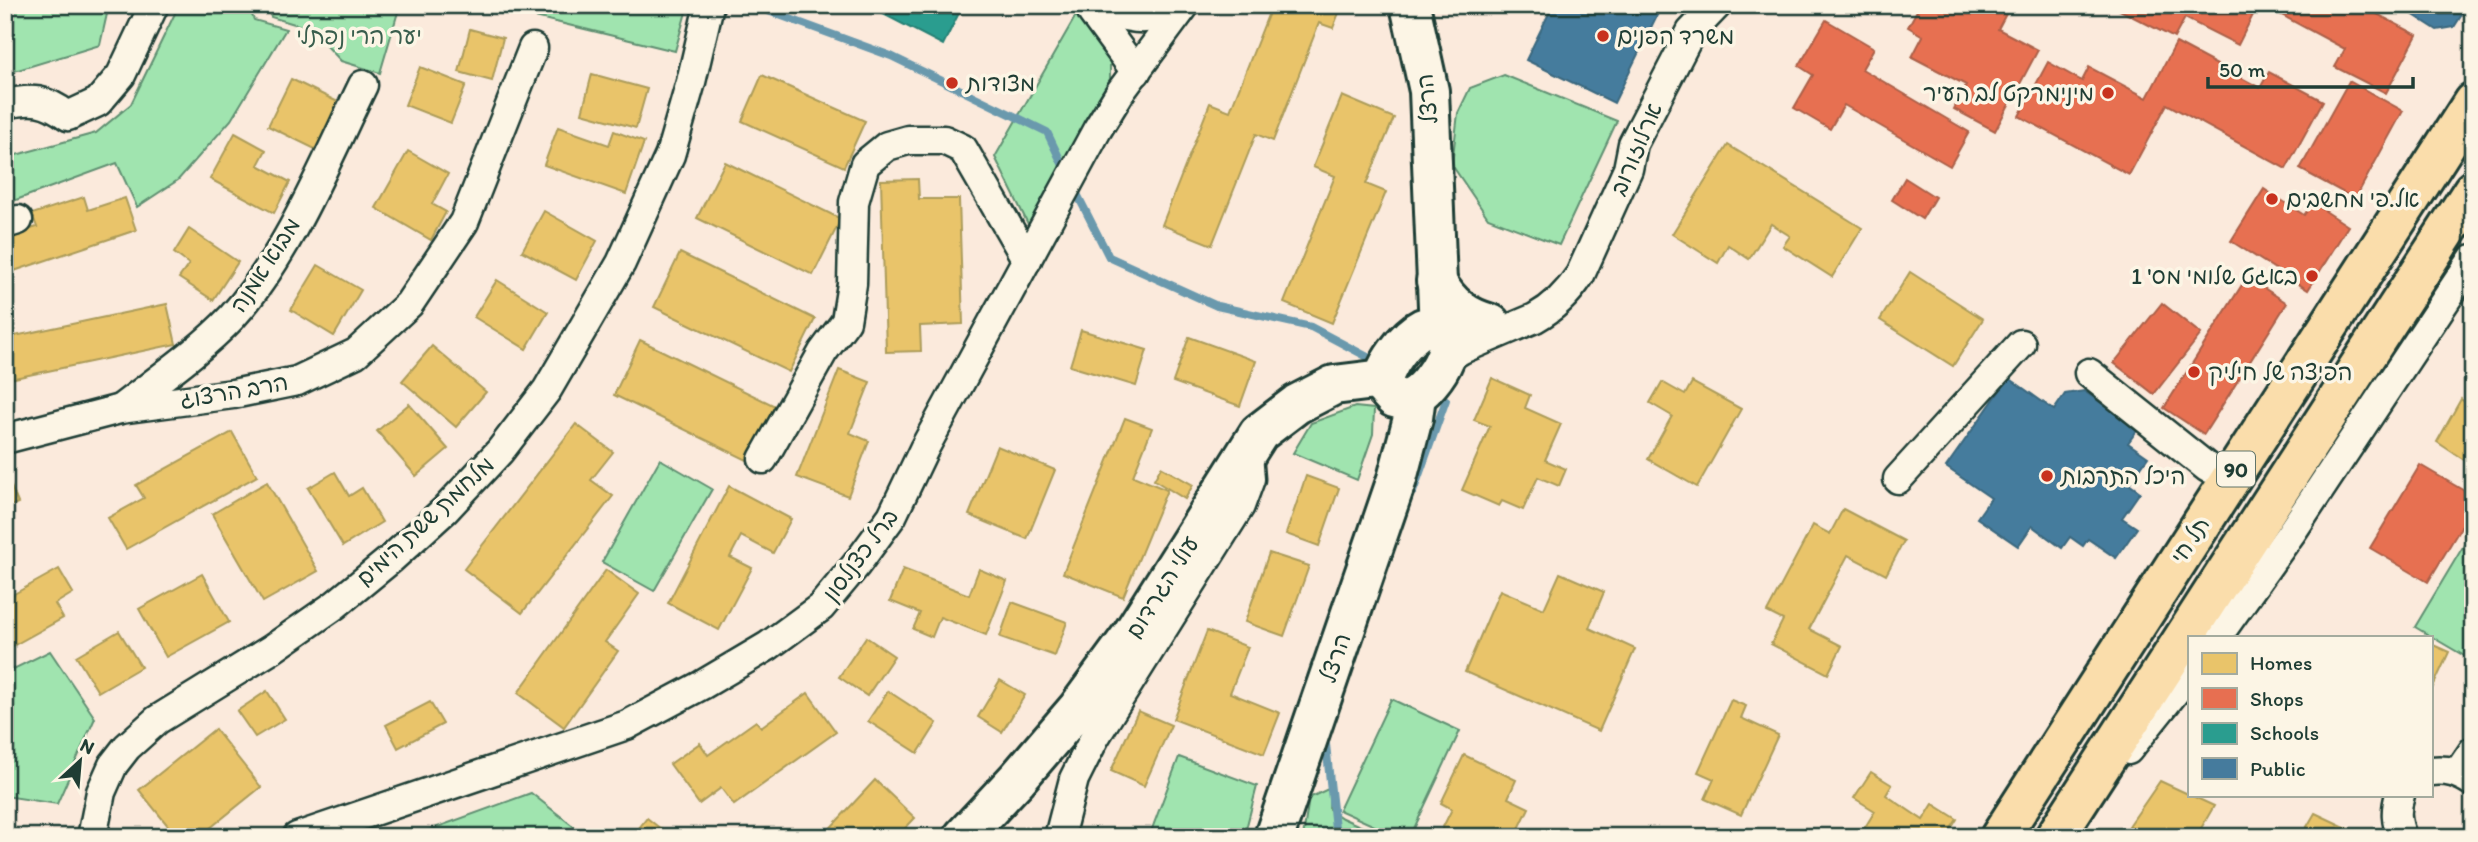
<svg xmlns="http://www.w3.org/2000/svg" width="2478" height="842" font-family="Itim,'Playpen Sans Hebrew',sans-serif">
	<rect width="100%" height="100%" fill="#fbeadc"/>
	<filter id="ink" filterUnits="userSpaceOnUse"><feTurbulence type="fractalNoise" baseFrequency=".0143" numOctaves="2"/><feDisplacementMap in="SourceGraphic" scale="14" xChannelSelector="R" yChannelSelector="G"/><feConvolveMatrix kernelMatrix="1 2 1 2 8 2 1 2 1" color-interpolation-filters="sRGB"/></filter>
	<g filter="url(#ink)">
		<g fill="#a0e4af" stroke="#609072" stroke-width="2">
			<path d="M5,5H109L100,45L5,74Z"/>
			<path d="M179,5H248L254,20L286,29L231,120L178,180L137,207L117,163L5,204V158L96,133L131,104Z"/>
			<path d="M265,5H400L380,73L341,61L311,29L271,17Z"/>
			<path d="M510,5H688L675,51L515,12Z"/>
			<path d="M1082,5L1110,49V79L1029,226L995,157Z"/>
			<path d="M1504,75L1617,121L1559,245L1488,218L1452,165L1458,113L1470,88Z"/>
			<path d="M1355,407L1374,409L1373,434L1357,480L1293,453L1311,423Z"/>
			<path d="M660,459L712,489L654,591L602,562Z"/>
			<path d="M2464,545L2473,550V661L2415,627Z"/>
			<path d="M50,651L95,718L57,804L5,796V673Z"/>
			<path d="M1391,699L1460,731L1410,837H1399L1339,810Z"/>
			<path d="M1179,757L1257,786L1244,837H1149Z"/>
			<path d="M1330,788L1329,809L1342,818L1385,837H1303L1309,798Z"/>
			<path d="M531,793L587,837H410Z"/>
		</g>
		<g fill="#e9c46a" stroke="#ac9c5a" stroke-width="2">
			<path d="M1272,5H1342L1333,28L1319,23L1273,141L1256,134L1212,245L1162,225L1210,103L1230,111Z"/>
			<path d="M470,29L503,38L492,81L459,72Z"/>
			<path d="M420,67L466,85L451,123L405,105Z"/>
			<path d="M592,74L647,89L636,128L582,113Z"/>
			<path d="M762,75L865,121L844,167L742,121Z"/>
			<path d="M291,79L342,104L319,151L268,126Z"/>
			<path d="M1342,96L1394,118L1366,184L1386,192L1332,323L1284,303L1335,176L1313,167Z"/>
			<path d="M558,127L609,145L614,131L644,142L626,194L544,165Z"/>
			<path d="M235,133L266,150L258,165L290,182L274,213L210,179Z"/>
			<path d="M1728,145L1862,228L1832,277L1783,246L1790,236L1771,224L1749,259L1728,245L1718,263L1672,234Z"/>
			<path d="M408,151L448,174L432,204L446,212L431,240L376,208Z"/>
			<path d="M725,162L841,219L813,275L697,218Z"/>
			<path d="M918,179L919,199H959L963,324L920,326L921,351L886,352L881,180Z"/>
			<path d="M84,197L88,210L125,198L136,230L5,274V237L37,227L32,214Z"/>
			<path d="M544,211L597,241L576,280L522,251Z"/>
			<path d="M189,229L238,262L213,300L179,278L189,264L174,253Z"/>
			<path d="M680,253L815,319L789,372L654,307Z"/>
			<path d="M318,265L361,290L334,336L291,310Z"/>
			<path d="M1910,272L1983,319L1953,366L1880,320Z"/>
			<path d="M497,280L548,312L526,349L474,317Z"/>
			<path d="M167,304L176,344L5,380V338Z"/>
			<path d="M1081,330L1147,350L1136,386L1070,366Z"/>
			<path d="M1189,337L1256,361L1240,406L1173,382Z"/>
			<path d="M640,340L775,406L749,461L614,395Z"/>
			<path d="M432,346L486,392L456,427L402,381Z"/>
			<path d="M839,370L870,382L850,433L869,441L848,496L797,477Z"/>
			<path d="M1492,378L1530,395L1525,408L1561,424L1545,460L1566,469L1559,486L1538,477L1523,510L1502,501L1499,506L1462,490L1490,426L1474,420Z"/>
			<path d="M1662,382L1685,395L1692,382L1741,409L1697,487L1648,459L1672,416L1650,403Z"/>
			<path d="M2461,399L2473,409V466L2437,442Z"/>
			<path d="M409,404L448,449L416,476L377,431Z"/>
			<path d="M1125,418L1152,428L1133,476L1167,490L1123,597L1063,573Z"/>
			<path d="M576,424L613,452L591,480L613,496L522,613L464,569Z"/>
			<path d="M232,432L257,476L126,549L108,518L144,498L136,485Z"/>
			<path d="M997,446L1055,470L1027,539L969,515Z"/>
			<path d="M1161,467L1193,485L1185,499L1154,480Z"/>
			<path d="M5,472L18,503L5,508Z"/>
			<path d="M335,472L349,496L362,488L382,522L343,546L308,488Z"/>
			<path d="M1306,476L1339,488L1319,546L1286,534Z"/>
			<path d="M267,482L318,571L263,602L212,514Z"/>
			<path d="M729,486L791,519L773,553L741,536L730,557L752,568L719,630L668,603Z"/>
			<path d="M1843,509L1904,541L1886,575L1848,555L1809,629L1842,646L1828,674L1771,644L1783,620L1767,612L1813,525L1830,534Z"/>
			<path d="M1269,553L1309,566L1284,636L1245,622Z"/>
			<path d="M59,569L73,593L55,604L63,618L11,647L5,636V599Z"/>
			<path d="M903,569L969,595L979,569L1007,581L986,635L940,617L932,637L913,629L920,613L890,601Z"/>
			<path d="M606,570L639,594L605,642L618,651L564,727L518,693Z"/>
			<path d="M1560,573L1604,592L1589,628L1635,649L1599,731L1465,672L1500,590L1544,609Z"/>
			<path d="M202,574L229,622L166,657L139,609Z"/>
			<path d="M1012,602L1067,622L1055,656L1000,637Z"/>
			<path d="M119,631L141,667L98,692L76,656Z"/>
			<path d="M1207,631L1248,647L1230,693L1280,713L1264,754L1173,719Z"/>
			<path d="M866,637L894,656L867,696L839,677Z"/>
			<path d="M2431,644L2449,652L2432,689L2431,688Z"/>
			<path d="M1000,680L1025,695L1002,732L978,717Z"/>
			<path d="M267,691L285,719L255,737L237,711Z"/>
			<path d="M888,691L937,723L918,753L868,721Z"/>
			<path d="M808,693L836,732L734,805L721,788L699,804L670,764L700,743L708,755L756,721L761,727Z"/>
			<path d="M1731,700L1746,706L1741,718L1778,735L1741,815L1705,799L1714,779L1698,772Z"/>
			<path d="M430,702L443,724L398,748L386,725Z"/>
			<path d="M1138,711L1171,725L1144,786L1111,771Z"/>
			<path d="M215,729L261,787L199,837H177L139,790Z"/>
			<path d="M1464,755L1516,780L1508,798L1529,808L1515,837H1438L1452,809L1441,803Z"/>
			<path d="M1871,772L1892,785L1886,795L1923,820L1933,804L1957,819L1946,837H1859L1875,811L1854,798Z"/>
			<path d="M875,780L915,818L897,837H822Z"/>
			<path d="M2160,781L2214,806L2196,837H2149L2150,834L2129,826Z"/>
			<path d="M2315,813L2366,837H2301Z"/>
			<path d="M647,818L671,837H632Z"/>
		</g>
		<g fill="#e76f51" stroke="#ab6048" stroke-width="2">
			<path d="M1920,5H2000L2008,10L1998,29L2038,50L1995,131L1954,109L1966,85L1912,57L1923,36L1908,27Z"/>
			<path d="M2110,5H2233L2253,15L2238,45L2185,18L2174,38Z"/>
			<path d="M2263,5H2360L2417,35L2386,93L2335,67L2345,49Z"/>
			<path d="M1826,20L1874,48L1862,69L1969,132L1950,166L1844,105L1830,129L1794,108L1813,75L1799,66Z"/>
			<path d="M2176,43L2260,88L2269,72L2323,101L2286,169L2167,104L2129,175L2019,116L2048,62L2082,81L2089,67L2147,98Z"/>
			<path d="M2349,81L2403,111L2355,199L2300,169Z"/>
			<path d="M1905,178L1935,197L1922,219L1892,200Z"/>
			<path d="M2264,189L2304,215L2313,203L2348,226L2308,290L2231,241Z"/>
			<path d="M2247,277L2287,303L2204,434L2164,408Z"/>
			<path d="M2162,303L2201,334L2154,394L2114,363Z"/>
			<path d="M2420,465L2473,496V507L2428,582L2370,548Z"/>
		</g>
		<path fill="#2a9d8f" stroke="#278074" stroke-width="2" d="M866,5H963L943,45Z"/>
		<g fill="#457b9d" stroke="#3a687e" stroke-width="2">
			<path d="M1553,5H1662L1614,103L1526,60Z"/>
			<path d="M2398,5H2468L2454,27L2437,30Z"/>
			<path d="M2009,378L2054,410L2065,394L2084,391L2138,429L2128,443L2148,457L2129,484L2140,492L2122,518L2137,528L2116,558L2088,539L2083,546L2070,537L2062,548L2032,526L2018,546L1977,518L1991,498L1946,467Z"/>
		</g>
		<g fill="none" stroke-linecap="round" stroke-linejoin="round">
			<g stroke="#6a99ad" stroke-width="8">
				<path d="M752,5L891,56L1047,132L1067,174"/>
				<path d="M1073,186L1109,257L1217,306L1311,327L1379,363"/>
				<path d="M1413,492L1446,400L1433,393"/>
				<path d="M1325,735L1336,837"/>
			</g>
			<defs>
				<g id="street">
					<path d="M1092,5V12L1136,72"/>
					<path d="M1107,5L1110,12C1144,23 1152,19 1184,5"/>
					<path d="M5,104C32,98 46,99 68,116L98,102L121,75L154,5"/>
					<path d="M5,224L18,220"/>
					<path d="M1447,358L1462,349L1535,318C1553,308 1569,292 1580,275L1628,169L1633,144L1691,32L1717,5"/>
					<path d="M2089,373L2208,468"/>
					<path d="M120,409C156,381 201,350 232,317C287,257 327,159 363,85"/>
					<path d="M5,439L120,409L233,394L297,381L356,353L409,304L464,222L533,48"/>
					<path d="M763,459L823,352L846,321L852,284L854,202L865,164L887,146L908,140H944L963,149L1027,260"/>
					<path d="M1898,479L2021,344"/>
					<path d="M2217,637L2291,533L2473,259"/>
					<path d="M2128,750L2189,674"/>
					<path d="M2431,771C2448,769 2459,773 2473,782"/>
					<path d="M2458,773L2473,751"/>
					<path d="M2400,795C2395,811 2396,821 2402,837"/>
					<path d="M92,837L101,792L113,765L127,747L157,720L272,649L335,605L391,559L445,510L500,451L547,390L621,263L670,155L691,82L709,5"/>
					<path d="M297,837L627,725L702,685L768,646L821,607L856,565L892,516L924,449L1097,130L1121,91L1185,5"/>
					<path d="M1059,837L1074,779L1095,737L1240,506L1250,479L1248,454"/>
				</g>
				<g id="secondary">
					<path d="M1410,5L1429,91L1439,330"/>
					<path d="M1436,281C1450,305 1465,317 1491,324"/>
					<path d="M1423,328C1475,324 1433,389 1411,398C1405,401 1400,400 1394,398L1383,386C1381,368 1407,336 1423,328Z"/>
					<path d="M963,837L1018,778L1078,708L1131,636L1259,433L1297,404L1334,385L1383,379"/>
					<path d="M1274,837L1397,479L1413,418L1416,396"/>
				</g>
				<g id="highway">
					<path d="M2000,837L2473,102"/>
					<path d="M2055,837L2473,190"/>
				</g>
			</defs>
			<use href="#street" stroke="#1f3d34" stroke-width="33"/>
			<use href="#secondary" stroke="#1f3d34" stroke-width="44"/>
			<use href="#highway" stroke="#1f3d34" stroke-width="44"/>
			<use href="#street" stroke="#fcf5e5" stroke-width="28"/>
			<use href="#secondary" stroke="#fcf5e5" stroke-width="38"/>
			<use href="#highway" stroke="#faddab" stroke-width="38"/>
		</g>
	</g>
	<g fill="#c8321e" stroke="#fcf5e5" stroke-width="2.5">
		<circle cx="1603" cy="36" r="7"/>
		<circle cx="952" cy="83" r="7"/>
		<circle cx="2108" cy="93" r="7"/>
		<circle cx="2272" cy="199" r="7"/>
		<circle cx="2312" cy="276" r="7"/>
		<circle cx="2194" cy="372" r="7"/>
		<circle cx="2047" cy="476" r="7"/>
	</g>
	<g text-anchor="middle" dominant-baseline="central" stroke-width="7" stroke-linejoin="round" paint-order="stroke">
		<rect fill="#fcf5e5" stroke="#617469" stroke-width="2" x="2217" y="451.5" width="38" height="35" rx="5"/>
		<g font-size="21" font-weight="bold" fill="#1f3d34">
			<text x="2236" y="469">90</text>
		</g>
		<g font-size="23" fill="#395e4d" stroke="#fcf5e5">
			<text x="359" y="36">יער הרי נפתלי</text>
		</g>
		<g font-size="23" fill="#1f3d34" stroke="#fcf5e5" text-anchor="start">
			<text x="1617" y="36">משרד הפנים</text>
			<text x="966" y="83">מצודות</text>
			<text x="2094" y="93" text-anchor="end">מינימרקט לב העיר</text>
			<text x="2286" y="199">אל.פי מחשבים</text>
			<text x="2298" y="276" text-anchor="end">באגט שלומי מס' 1</text>
			<text x="2208" y="372">הפיצה של חיליק</text>
			<text x="2061" y="476">היכל התרבות</text>
		</g>
		<g font-size="23" fill="#1f3d34" stroke="#fcf5e5">
			<text transform="translate(1427 99) rotate(-96)">הרצל</text>
			<text transform="translate(1636 149) rotate(-67)">ארלוזורוב</text>
			<text transform="translate(265 265) rotate(-57)">מבוא אמנה</text>
			<text transform="translate(234 391) rotate(-10)">הרב הרצוג</text>
			<text transform="translate(425 521) rotate(-43)">מלחמת ששת הימים</text>
			<text transform="translate(2190 540) rotate(-57)">תל חי</text>
			<text transform="translate(860 555) rotate(-53)">ברל כצנלסון</text>
			<text transform="translate(1162 587) rotate(-58)">עולי הגרדום</text>
			<text transform="translate(1335 658) rotate(-71)">הרצל</text>
		</g>
	</g>
	<rect width="2478" height="842" fill="none" stroke="#fcf5e5" stroke-width="28"/>
	<rect x="14" y="14" width="2450" height="814" fill="none" stroke="#1f3d34" stroke-width="2.5" filter="url(#ink)"/>
	<rect x="2188" y="636" width="245" height="161" fill="#fcf5e5" stroke="#a4ab9e" stroke-width="2"/>
	<rect x="2202" y="653" width="35" height="21" fill="#e9c46a" stroke="#a4ab9e" stroke-width="2"/>
	<text x="2250" y="670" font-size="21" fill="#1f3d34">Homes</text>
	<rect x="2202" y="688" width="35" height="21" fill="#e76f51" stroke="#a4ab9e" stroke-width="2"/>
	<text x="2250" y="706" font-size="21" fill="#1f3d34">Shops</text>
	<rect x="2202" y="723" width="35" height="21" fill="#2a9d8f" stroke="#a4ab9e" stroke-width="2"/>
	<text x="2250" y="740" font-size="21" fill="#1f3d34">Schools</text>
	<rect x="2202" y="758" width="35" height="21" fill="#457b9d" stroke="#a4ab9e" stroke-width="2"/>
	<text x="2250" y="776" font-size="21" fill="#1f3d34">Public</text>
	<g transform="translate(80 761) rotate(26)" stroke="#fcf5e5" stroke-width="5" paint-order="stroke">
	<path d="M0-5L12 26L0 18L-12 26Z" fill="#1f3d34"/>
	<text y="-10" font-size="19" font-weight="bold" text-anchor="middle" fill="#1f3d34">N</text>
	</g>
	<path d="M2208 77v10h205v-10" fill="none" stroke="#1f3d34" stroke-width="3.5"/>
	<text x="2219" y="77" font-size="21" fill="#1f3d34" stroke="#fcf5e5" stroke-width="5" paint-order="stroke">50 m</text>
</svg>
